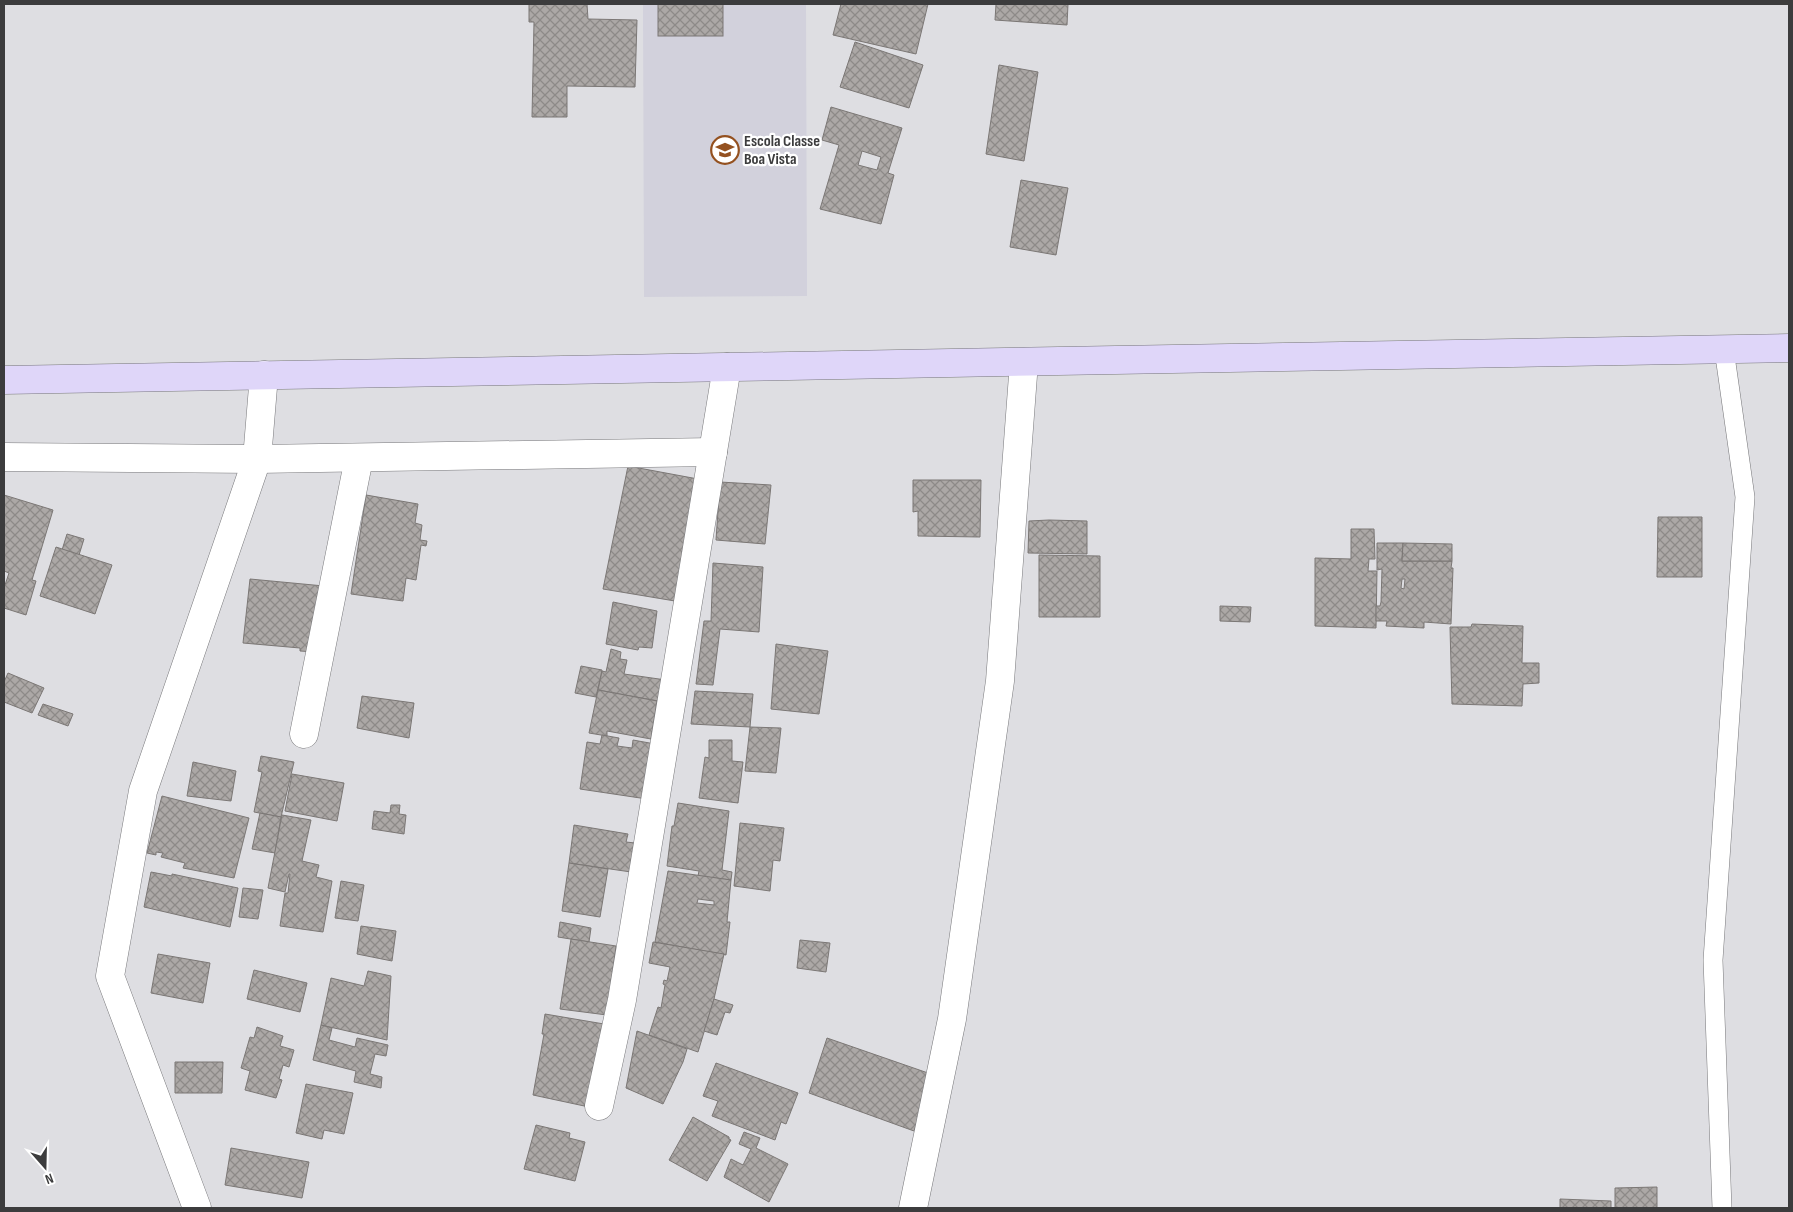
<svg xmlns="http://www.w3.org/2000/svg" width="1793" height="1212" font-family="'Sofia Sans Condensed',sans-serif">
	<defs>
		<pattern id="building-cross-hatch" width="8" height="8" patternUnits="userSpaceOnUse" patternTransform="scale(1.25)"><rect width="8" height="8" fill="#aca8a6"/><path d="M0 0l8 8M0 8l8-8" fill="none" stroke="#8d8a88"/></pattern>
	</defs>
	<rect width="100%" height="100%" fill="#dedee2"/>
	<path fill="#d2d1dc" d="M643,4H806L807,296L644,297Z"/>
	<g fill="url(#building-cross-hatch)" stroke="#7b7775" fill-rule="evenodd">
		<path d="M529,4H587L588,19L637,20L635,87L567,86V117H532L534,22H529Z"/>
		<rect x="658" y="4" width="65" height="32"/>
		<path d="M841,4H928L916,54L833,35Z"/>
		<path d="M996,4H1068L1067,25L995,20Z"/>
		<path d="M855,42L923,65L909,108L840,87Z"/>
		<path d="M999,65L1038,72L1024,161L986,154Z"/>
		<path d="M831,107L902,128L888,173L894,175L881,224L820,209L839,145L822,140ZM862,151L881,157L877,170L858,165Z"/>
		<path d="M1021,180L1068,188L1056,255L1010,247Z"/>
		<path d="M628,466L698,479L675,601L603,589Z"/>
		<path d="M913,480H981L980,537L918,536V511L913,512Z"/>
		<path d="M720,482L771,485L765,544L716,540Z"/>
		<path d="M4,495L53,510L32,580L36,581L26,615L4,608V588L9,573L4,571Z"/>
		<path d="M366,495L418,504L415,523L422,525L420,540L427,541L426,546L421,545L416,580L406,578L403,601L351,594Z"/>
		<path d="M1658,517H1702V577H1657Z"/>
		<path d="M1049,520L1087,521V554L1028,553L1029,521Z"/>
		<path d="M1351,529H1374L1375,559H1369L1368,571H1377L1376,628L1315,626V558L1351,559Z"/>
		<path d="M67,534L84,539L79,555L62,550Z"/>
		<path d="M1377,543H1403L1402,561H1452L1451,568H1453L1451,624L1424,622V628L1386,626L1387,621H1376V606H1380L1381,602L1382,569L1377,570ZM1402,579H1405L1404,589L1401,588Z"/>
		<path d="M1403,543L1452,544V561H1402Z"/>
		<path d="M56,547L112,565L95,614L40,596Z"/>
		<path d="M1039,555L1100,556V617H1039Z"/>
		<path d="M713,563L763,567L759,632L720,629L713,685L696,684L704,621H711Z"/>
		<path d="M250,579L324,586L316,652L300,651V648L243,643Z"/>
		<path d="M613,602L657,611L652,648L639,647L638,650L606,644Z"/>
		<path d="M1220,606L1251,607L1250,622L1220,621Z"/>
		<path d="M1472,624L1523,626L1522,663H1539V683L1523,684L1522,706L1452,704L1450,627H1471Z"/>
		<path d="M776,644L828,651L819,714L771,709Z"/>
		<path d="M611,649L621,652L620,659L627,660L624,674L673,681L669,703L598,690L602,671L606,672Z"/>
		<path d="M581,666L602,670L596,697L575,693Z"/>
		<path d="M8,673L44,688L32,713L4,702V682Z"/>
		<path d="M598,690L657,701L651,739L607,731V736L589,733Z"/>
		<path d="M695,691L753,694L750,727L691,724Z"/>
		<path d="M362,696L414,703L409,738L357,728Z"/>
		<path d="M43,704L73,714L68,726L38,715Z"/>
		<path d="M750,727L781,728L776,773L745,771Z"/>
		<path d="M602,735L619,738L617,746L632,748L633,740L655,744L647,799L580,789L587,742L600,744Z"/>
		<path d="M709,740H732V761L743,762L738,803L699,798L705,757L709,758Z"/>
		<path d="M261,756L294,762L281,817L254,812L262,772L258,771Z"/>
		<path d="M193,762L236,771L231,801L187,796Z"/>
		<path d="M292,774L344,783L337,821L285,811Z"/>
		<path d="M162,796L249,818L234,878L183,868L185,863L161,857L163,853L156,852V855L147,853Z"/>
		<path d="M678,803L729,811L722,870L732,872L731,880L698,876L699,871L667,866L672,826H674Z"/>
		<path d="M391,805H400L399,814L406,815L404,834L372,829L374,811L390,813Z"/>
		<path d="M260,813L281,817L275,853L252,849Z"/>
		<path d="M282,815L311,820L302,861L319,865L316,877L332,881L323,932L280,926L285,893H288L290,874H289L285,892L268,888Z"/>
		<path d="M740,823L784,828L780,861L773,860L770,891L734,886Z"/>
		<path d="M574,825L628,834L626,842L635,843L638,873L569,863Z"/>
		<path d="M569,863L608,869L600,917L562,911Z"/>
		<path d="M668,871L731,880L727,922H730L726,955L655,942ZM698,899L714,901V905L697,903Z"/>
		<path d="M151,872L172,876V874L238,888L230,927L144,907Z"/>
		<path d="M341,881L364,885L358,921L335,918Z"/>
		<path d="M243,888L263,890L258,919L239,917Z"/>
		<path d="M560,922L591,928L589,942L558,937Z"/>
		<path d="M361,926L396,931L392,961L357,954Z"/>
		<path d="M571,939L616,946L607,1015L560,1009Z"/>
		<path d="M800,940L830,943L826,972L797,968Z"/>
		<path d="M653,942L724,954L714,999L698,1052L649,1035L658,1007L661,1008L665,985L663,984L664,980L667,981L670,967L649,963Z"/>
		<path d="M158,954L210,963L203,1003L151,993Z"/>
		<path d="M254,970L307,983L300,1012L247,999Z"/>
		<path d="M368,971L391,976L387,1040L321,1025L331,978L364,986Z"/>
		<path d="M714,999L733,1005L730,1013L725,1012L717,1035L704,1031Z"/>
		<path d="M545,1014L604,1024L589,1107L533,1095L544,1034H542Z"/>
		<path d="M321,1025L332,1028L329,1040L355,1047L357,1038L388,1045L386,1056L375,1054L370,1074L382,1077L381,1088L354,1082L356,1071L313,1060Z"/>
		<path d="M257,1027L283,1036L280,1046L294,1050L289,1067L283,1065L279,1079L282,1080L276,1098L245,1090L250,1071L241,1068L250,1037L254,1038Z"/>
		<path d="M637,1031L687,1049L683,1062L663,1104L626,1088Z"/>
		<path d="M827,1038L928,1073L925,1100L914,1131L809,1093Z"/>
		<path d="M175,1062H223L222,1093H175Z"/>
		<path d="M716,1063L798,1093L786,1124L781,1122L775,1140L712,1116L718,1101L703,1096Z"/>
		<path d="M306,1084L353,1093L344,1134L324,1130L322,1139L296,1133Z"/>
		<path d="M693,1117L729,1137V1139L731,1140L707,1181L669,1160Z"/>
		<path d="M536,1125L570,1133L569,1138L585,1142L575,1181L524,1169Z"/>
		<path d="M744,1132L760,1138L756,1148L788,1164L769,1202L724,1177L731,1159L743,1165L751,1149L739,1144Z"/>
		<path d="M231,1148L309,1162L302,1198L225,1185Z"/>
		<path d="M1657,1187V1208H1615V1188Z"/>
		<path d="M1560,1199L1611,1201V1208H1560Z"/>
	</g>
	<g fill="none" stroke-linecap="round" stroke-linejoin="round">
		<defs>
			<path id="lane" d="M1722,1208L1713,960L1745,497L1724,349"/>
			<g id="street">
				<path d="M4,457L257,459L713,452"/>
				<path d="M304,734L359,458"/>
				<path d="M599,1106L622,1000L727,367"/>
				<path d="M197,1208L110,976L143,791L257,459L264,375"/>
				<path d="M913,1208L952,1019L1000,681L1024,362"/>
			</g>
			<path id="secondary" d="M4,380L1789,348"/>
		</defs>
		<use href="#lane" stroke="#78787b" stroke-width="20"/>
		<use href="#street" stroke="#78787b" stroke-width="29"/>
		<use href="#secondary" stroke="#78787b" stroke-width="29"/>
		<use href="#lane" stroke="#fff" stroke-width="19"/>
		<use href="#street" stroke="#fff" stroke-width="28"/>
		<use href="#secondary" stroke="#dfd6f9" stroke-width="28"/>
	</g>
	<defs>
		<symbol id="school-ring" viewBox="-11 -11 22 22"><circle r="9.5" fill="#fff" stroke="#945120" stroke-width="1.5"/><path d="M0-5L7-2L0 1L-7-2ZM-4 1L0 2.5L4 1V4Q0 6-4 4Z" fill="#945120"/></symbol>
	</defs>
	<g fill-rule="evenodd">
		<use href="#school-ring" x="709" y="134" width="32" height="32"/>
	</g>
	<g text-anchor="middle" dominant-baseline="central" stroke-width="4.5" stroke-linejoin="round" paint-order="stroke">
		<g font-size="16" font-weight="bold" fill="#3c3c3d" stroke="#fff" text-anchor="start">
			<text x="744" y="141">Escola Classe<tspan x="744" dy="18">Boa Vista</tspan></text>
		</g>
	</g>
	<rect width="1793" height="1212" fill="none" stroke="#3c3c3d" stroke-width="10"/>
	<g transform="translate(45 1167) rotate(160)" stroke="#ffffff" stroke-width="4" paint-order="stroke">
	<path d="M0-4L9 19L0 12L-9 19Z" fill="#3c3c3d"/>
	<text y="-8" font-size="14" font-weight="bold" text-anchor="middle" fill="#3c3c3d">N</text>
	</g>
</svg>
